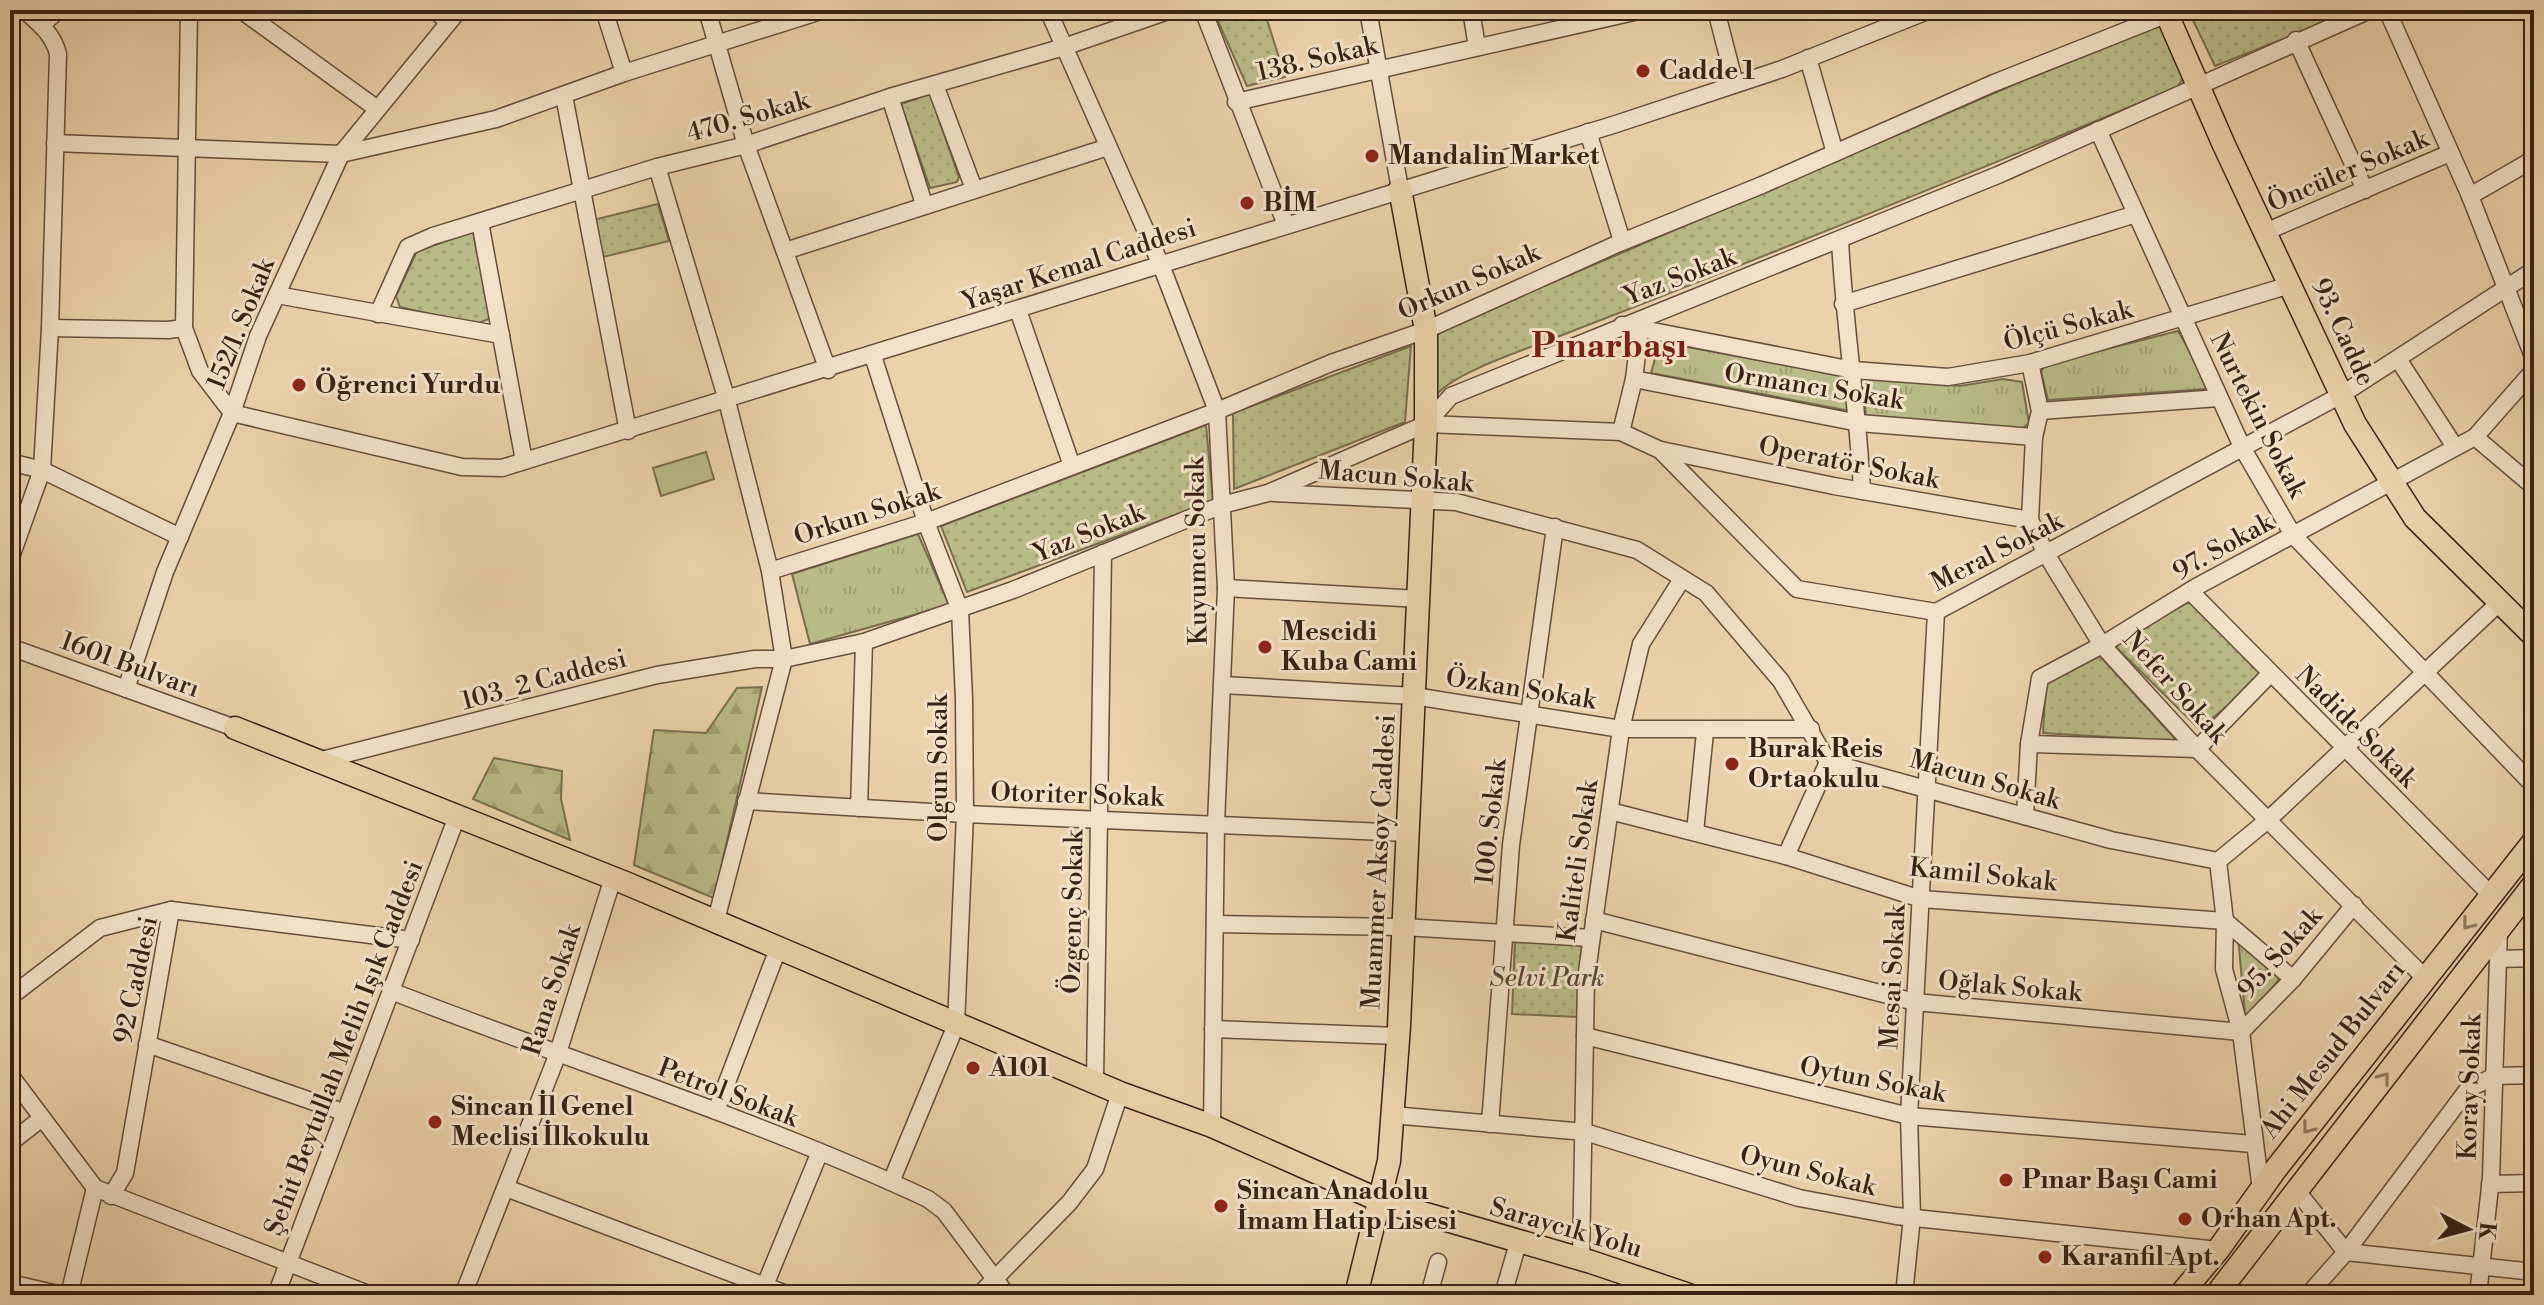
<svg xmlns="http://www.w3.org/2000/svg" width="2544" height="1305" font-family="'Libre Bodoni',serif">
	<defs>
		<pattern id="grass-tufts" width="24" height="20" patternUnits="userSpaceOnUse" patternTransform="scale(2)"><rect width="24" height="20" fill="#b9bb88"/><path d="M3 7l-1-3M5 7V3M7 7l1-3M15 17l-1-3M17 17v-4M19 17l1-3" fill="none" stroke="#a0a074"/></pattern>
		<pattern id="forest-firs" width="22" height="20" patternUnits="userSpaceOnUse" patternTransform="scale(2)"><rect width="22" height="20" fill="#b9bb88"/><path d="M5 1l3.5 6h-7zM16 11l3.5 6h-7z" fill="#a0a074"/></pattern>
		<pattern id="park-dots" width="8" height="8" patternUnits="userSpaceOnUse" patternTransform="scale(2)"><rect width="8" height="8" fill="#b9bb88"/><path d="M2 2h.1M6 6h.1" fill="none" stroke="#a0a074" stroke-width="1.8" stroke-linecap="round"/></pattern>
	</defs>
	<rect width="100%" height="100%" fill="#ecd2ab"/>
	<filter id="stains"><feTurbulence type="fractalNoise" baseFrequency=".0025" numOctaves="4"/><feColorMatrix values="0 0 0 0 .2 0 0 0 0 .09 0 0 0 0 .02 0 0 0 .5 -.17"/></filter>
	<radialGradient id="worn" r=".72"><stop offset=".6" stop-color="#630" stop-opacity="0"/><stop offset="1" stop-color="#630" stop-opacity=".3"/></radialGradient>
	<g fill="url(#grass-tufts)" stroke="#786e4e" stroke-width="2">
		<path d="M2178,331L2206,380V389L2048,400L2041,371L2047,364Z"/>
		<path d="M1660,342L1846,376L1850,411L1651,373Z"/>
		<path d="M1867,378L1960,386L2003,379L2022,382L2029,423L2020,430L1866,416L1863,386Z"/>
		<path d="M918,534L949,605L810,644L792,574Z"/>
		<path d="M2238,937L2282,976L2248,1017L2245,1014Z"/>
	</g>
	<g fill="url(#forest-firs)" stroke="#786e4e" stroke-width="2">
		<path d="M762,687L714,898L634,865L654,730L706,733L737,688Z"/>
		<path d="M494,758L562,771L561,799L570,840L473,799Z"/>
	</g>
	<g fill="url(#park-dots)" stroke="#786e4e" stroke-width="2">
		<path d="M1213,10H1264L1285,77L1247,86Z"/>
		<path d="M2200,10H2356L2215,66L2190,14Z"/>
		<path d="M2156,24L2165,29L2183,78L2178,87C1976,171 1774,253 1570,332C1539,345 1451,372 1435,397L1437,332Z"/>
		<path d="M930,94L959,177L957,182L930,188L901,104Z"/>
		<path d="M658,204L669,241L603,257L593,220Z"/>
		<path d="M473,232L491,318L476,324L400,307L396,296L417,251Z"/>
		<path d="M1411,346L1405,422L1234,489L1233,413Z"/>
		<path d="M1206,425L1213,501L967,592L941,526Z"/>
		<path d="M2191,601L2261,672L2260,679L2199,729L2117,648L2119,641Z"/>
		<path d="M2100,656L2177,741L2043,733L2046,683Z"/>
		<path d="M1515,939L1582,943L1578,1017L1512,1014Z"/>
	</g>
	<path fill="#b9bb88" stroke="#786e4e" stroke-width="2" d="M706,452L714,479L661,496L653,468Z"/>
	<g fill="none" stroke-linecap="round" stroke-linejoin="round">
		<defs>
			<g id="minor">
				<path d="M189,10L184,328L200,371L232,413L462,467L502,468L1616,124L1782,69L1930,10"/>
				<path d="M241,10L376,108"/>
				<path d="M434,10L449,22"/>
				<path d="M604,10L624,73"/>
				<path d="M707,10L746,145L828,370"/>
				<path d="M1048,10L1161,265L1217,411L1226,588L1216,824L1212,1126"/>
				<path d="M1203,10L1286,225"/>
				<path d="M1368,10L1400,189"/>
				<path d="M1471,10L1477,47"/>
				<path d="M1716,10L1735,84"/>
				<path d="M2387,10L2470,196L2534,359"/>
				<path d="M41,25L59,10"/>
				<path d="M2296,40L2365,190"/>
				<path d="M1808,58L1835,153"/>
				<path d="M935,85L974,189"/>
				<path d="M564,96L628,431"/>
				<path d="M890,97L924,204"/>
				<path d="M1236,102L1643,10"/>
				<path d="M2098,130L2243,449L2293,535L2534,786"/>
				<path d="M1588,132L1622,241"/>
				<path d="M55,143L341,154L496,119L624,73L824,10"/>
				<path d="M657,167L726,397L770,571L784,659L715,924"/>
				<path d="M2470,196L2534,159"/>
				<path d="M480,222L524,461"/>
				<path d="M2265,232L2450,153"/>
				<path d="M1840,240C1844,324 1858,407 1862,491"/>
				<path d="M785,251L1108,147"/>
				<path d="M277,295L501,335"/>
				<path d="M1843,304L2136,214"/>
				<path d="M1018,310L1072,466"/>
				<path d="M378,314L408,247L433,236L657,167L746,145L890,97L1064,47L1171,10"/>
				<path d="M1622,325L1853,370L1948,377L2030,363L2290,285"/>
				<path d="M50,328L168,330L184,328"/>
				<path d="M873,356L926,522L960,610L964,699L965,814L956,1025L891,1182"/>
				<path d="M2398,359L2455,447"/>
				<path d="M2030,363L2040,411L2034,437L2030,520L2046,554L2102,645L2197,749L2425,978"/>
				<path d="M1634,379L1859,423L2034,437"/>
				<path d="M2040,411L2219,398"/>
				<path d="M1426,424L1621,432L1660,450L1797,589L1936,612L2341,395L2534,270"/>
				<path d="M1621,432L1634,379L1640,330"/>
				<path d="M2475,437L2534,487"/>
				<path d="M1661,450L1834,486L2030,520"/>
				<path d="M10,462L42,470L180,537"/>
				<path d="M1274,493L1456,502L1637,550L1706,593L1781,681L1828,762L2111,840L2218,861L2269,819L2500,602"/>
				<path d="M10,560L42,470L50,328L58,54C53,34 39,23 24,10"/>
				<path d="M770,571L926,522L1217,411L1331,363L1426,330L1617,244L1762,185L1994,83L2178,10"/>
				<path d="M1226,588L1419,599"/>
				<path d="M2190,591L2491,895"/>
				<path d="M10,647L235,728"/>
				<path d="M1223,685L1414,696L1621,729H1811"/>
				<path d="M126,689L165,572L232,413L258,336L341,154L459,10"/>
				<path d="M2029,744L2197,749L2270,674"/>
				<path d="M318,761L657,675L755,659H784L864,642L1013,590L1222,505L1268,493L1426,424L1451,396L1998,175L2370,10"/>
				<path d="M746,801L965,814L1407,833"/>
				<path d="M859,808L864,642"/>
				<path d="M1610,811L1786,856L1921,899L2225,921L2293,979"/>
				<path d="M2025,816L2029,744L2040,678L2102,645L2196,587L2475,437L2534,370"/>
				<path d="M1695,832L1705,732"/>
				<path d="M1786,856L1828,762"/>
				<path d="M2218,861L2225,921L2224,969L2241,1032L2261,1190"/>
				<path d="M1594,920L1915,1002L2241,1032L2293,979L2354,905"/>
				<path d="M1215,924L1403,927L1591,938"/>
				<path d="M2499,959L2534,958"/>
				<path d="M391,991C570,1061 755,1118 928,1199L944,1211L1007,1295"/>
				<path d="M10,997L100,928L171,910"/>
				<path d="M1213,1029L1398,1036"/>
				<path d="M1585,1036L1909,1116L2253,1144"/>
				<path d="M147,1044L343,1112"/>
				<path d="M10,1075L95,1188L371,1295"/>
				<path d="M1095,1080L1103,553"/>
				<path d="M716,1111L778,949"/>
				<path d="M1392,1115L1585,1132L1799,1198L1896,1216L2218,1250"/>
				<path d="M1490,1124L1511,845L1555,527"/>
				<path d="M10,1143L42,1118"/>
				<path d="M2490,1184L2534,1183"/>
				<path d="M506,1188L789,1295"/>
				<path d="M2296,1190L2346,1252L2534,1272"/>
				<path d="M111,1196L125,1173L171,910L411,940"/>
				<path d="M1581,1259L1586,979L1621,729L1641,644L1682,579"/>
				<path d="M10,1283L62,1295"/>
				<path d="M69,1295L95,1188"/>
				<path d="M276,1295L456,819"/>
				<path d="M463,1295L557,1056L613,878"/>
				<path d="M761,1295L819,1154"/>
				<path d="M979,1295L1069,1203L1095,1169L1120,1093"/>
				<path d="M1429,1295L1438,1262"/>
				<path d="M1503,1295L1518,1243"/>
				<path d="M1904,1295L1912,1217L1909,1116L1936,612"/>
				<path d="M2308,1295L2346,1252L2468,1089L2495,1076L2534,1075"/>
				<path d="M2478,1295L2491,1178L2499,928"/>
			</g>
			<g id="major">
				<path d="M2165,10L2224,145L2355,424L2415,518L2534,636"/>
				<path d="M235,728L623,882L1120,1093L1212,1126L1381,1201L1591,1262L1689,1295"/>
				<path d="M1356,1295L1389,1161L1399,1026L1426,424V330L1400,189"/>
				<path d="M2180,1295L2218,1250L2275,1170L2534,841"/>
				<path d="M2216,1295L2534,884"/>
			</g>
		</defs>
		<use href="#minor" stroke="#654e3a" stroke-width="19"/>
		<use href="#major" stroke="#382215" stroke-width="25"/>
		<use href="#minor" stroke="#f3e2c8" stroke-width="16"/>
		<use href="#major" stroke="#ecd2ab" stroke-width="22"/>
	</g>
	<defs><path id="oneway-chevron" d="M-2-3.5L2.5 0L-2 3.5" fill="none" stroke-width="1.6" stroke-linecap="round" stroke-linejoin="round" transform="scale(2)"/></defs>
	<g stroke="#927a60">
		<use href="#oneway-chevron" transform="translate(2468 924) rotate(128)"/>
		<use href="#oneway-chevron" transform="translate(2384 1078) rotate(-52)"/>
		<use href="#oneway-chevron" transform="translate(2308 1128) rotate(128)"/>
	</g>
	<g fill="#8f2418" stroke="#f3e2c8" stroke-width="3">
		<circle cx="1643" cy="71" r="8"/>
		<circle cx="1372" cy="156" r="8"/>
		<circle cx="1247" cy="203" r="8"/>
		<circle cx="299" cy="385" r="8"/>
		<circle cx="1265" cy="647" r="8"/>
		<circle cx="1732" cy="764" r="8"/>
		<circle cx="973" cy="1068" r="8"/>
		<circle cx="435" cy="1122" r="8"/>
		<circle cx="2006" cy="1180" r="8"/>
		<circle cx="1221" cy="1206" r="8"/>
		<circle cx="2185" cy="1219" r="8"/>
		<circle cx="2045" cy="1257" r="8"/>
	</g>
	<g text-anchor="middle" dominant-baseline="central" stroke-width="6" stroke-linejoin="round" paint-order="stroke">
		<g font-size="26" fill="#382215" stroke="#f3e2c8">
			<text transform="translate(1317 59) rotate(-13)">138. Sokak</text>
			<text transform="translate(748 117) rotate(-16)">470. Sokak</text>
			<text transform="translate(2348 171) rotate(-23)">Öncüler Sokak</text>
			<text transform="translate(1079 265) rotate(-18)">Yaşar Kemal Caddesi</text>
			<text transform="translate(1680 277) rotate(-21)">Yaz Sokak</text>
			<text transform="translate(1469 282) rotate(-24)">Orkun Sokak</text>
			<text transform="translate(241 324) rotate(-68)">152/1. Sokak</text>
			<text transform="translate(2068 326) rotate(-15)">Ölçü Sokak</text>
			<text transform="translate(2343 332) rotate(65)">93. Cadde</text>
			<text transform="translate(1814 387) rotate(9)">Ormancı Sokak</text>
			<text transform="translate(2258 415) rotate(63)">Nurtekin Sokak</text>
			<text transform="translate(1849 463) rotate(11)">Operatör Sokak</text>
			<text transform="translate(1396 477) rotate(5)">Macun Sokak</text>
			<text transform="translate(867 514) rotate(-18)">Orkun Sokak</text>
			<text transform="translate(1089 533) rotate(-22)">Yaz Sokak</text>
			<text transform="translate(2223 547) rotate(-29)">97. Sokak</text>
			<text transform="translate(1197 551) rotate(-91)">Kuyumcu Sokak</text>
			<text transform="translate(1997 552) rotate(-27)">Meral Sokak</text>
			<text transform="translate(130 665) rotate(20)">1601 Bulvarı</text>
			<text transform="translate(544 680) rotate(-15)">103_2 Caddesi</text>
			<text transform="translate(2175 687) rotate(48)">Nefer Sokak</text>
			<text transform="translate(1521 689) rotate(9)">Özkan Sokak</text>
			<text transform="translate(2356 727) rotate(45)">Nadide Sokak</text>
			<text transform="translate(939 768) rotate(-90)">Olgun Sokak</text>
			<text transform="translate(1985 780) rotate(16)">Macun Sokak</text>
			<text transform="translate(1077 795) rotate(2)">Otoriter Sokak</text>
			<text transform="translate(1491 822) rotate(-84)">100. Sokak</text>
			<text transform="translate(1578 861) rotate(-82)">Kaliteli Sokak</text>
			<text transform="translate(1379 862) rotate(-87)">Muammer Aksoy Caddesi</text>
			<text transform="translate(1983 875) rotate(6)">Kamil Sokak</text>
			<text transform="translate(1073 912) rotate(-89)">Özgenç Sokak</text>
			<text transform="translate(2280 953) rotate(-48)">95. Sokak</text>
			<text transform="translate(1893 977) rotate(-87)">Mesai Sokak</text>
			<text transform="translate(136 980) rotate(-78)">92 Caddesi</text>
			<text transform="translate(2010 987) rotate(5)">Oğlak Sokak</text>
			<text transform="translate(552 990) rotate(-72)">Rana Sokak</text>
			<text transform="translate(344 1048) rotate(-69)">Şehit Beytullah Melih Işık Caddesi</text>
			<text transform="translate(2333 1050) rotate(-52)">Ahi Mesud Bulvarı</text>
			<text transform="translate(1873 1080) rotate(11)">Oytun Sokak</text>
			<text transform="translate(2470 1087) rotate(-88)">Koray Sokak</text>
			<text transform="translate(728 1093) rotate(21)">Petrol Sokak</text>
			<text transform="translate(1808 1171) rotate(14)">Oyun Sokak</text>
			<text transform="translate(1566 1228) rotate(16)">Saraycık Yolu</text>
		</g>
		<g font-size="26" font-weight="bold" fill="#382215" stroke="#f3e2c8" text-anchor="start">
			<text x="1659" y="71">Cadde 1</text>
			<text x="1388" y="156">Mandalin Market</text>
			<text x="1263" y="203">BİM</text>
			<text x="315" y="385">Öğrenci Yurdu</text>
			<text x="1281" y="632">Mescidi<tspan x="1281" dy="30">Kuba Cami</tspan></text>
			<text x="1748" y="749">Burak Reis<tspan x="1748" dy="30">Ortaokulu</tspan></text>
			<text x="989" y="1068">A101</text>
			<text x="451" y="1107">Sincan İl Genel<tspan x="451" dy="30">Meclisi İlkokulu</tspan></text>
			<text x="2022" y="1180">Pınar Başı Cami</text>
			<text x="1237" y="1191">Sincan Anadolu<tspan x="1237" dy="30">İmam Hatip Lisesi</tspan></text>
			<text x="2201" y="1219">Orhan Apt.</text>
			<text x="2061" y="1257">Karanfil Apt.</text>
		</g>
		<g font-size="26" font-style="italic" fill="#584832" stroke="#f3e2c8">
			<text x="1547" y="978">Selvi Park</text>
		</g>
		<g font-size="34" font-weight="bold" fill="#7a1f14" stroke="#f3e2c8">
			<text x="1609" y="347">Pınarbaşı</text>
		</g>
	</g>
	<rect width="2544" height="1305" fill="none" stroke="#ecd2ab" stroke-width="40"/>
	<rect x="12" y="12" width="2520" height="1281" fill="none" stroke="#382215" stroke-width="4"/>
	<rect x="20" y="20" width="2504" height="1265" fill="none" stroke="#382215" stroke-width="2"/>
	<g transform="translate(2468 1229) rotate(96)" stroke="#f3e2c8" stroke-width="6" paint-order="stroke">
	<path d="M0-6L14 30L0 20L-14 30Z" fill="#382215"/>
	<text y="-12" font-size="22" font-weight="bold" text-anchor="middle" fill="#382215">K</text>
	</g>
	<rect width="100%" height="100%" filter="url(#stains)"/>
	<rect width="100%" height="100%" fill="url(#worn)"/>
</svg>
